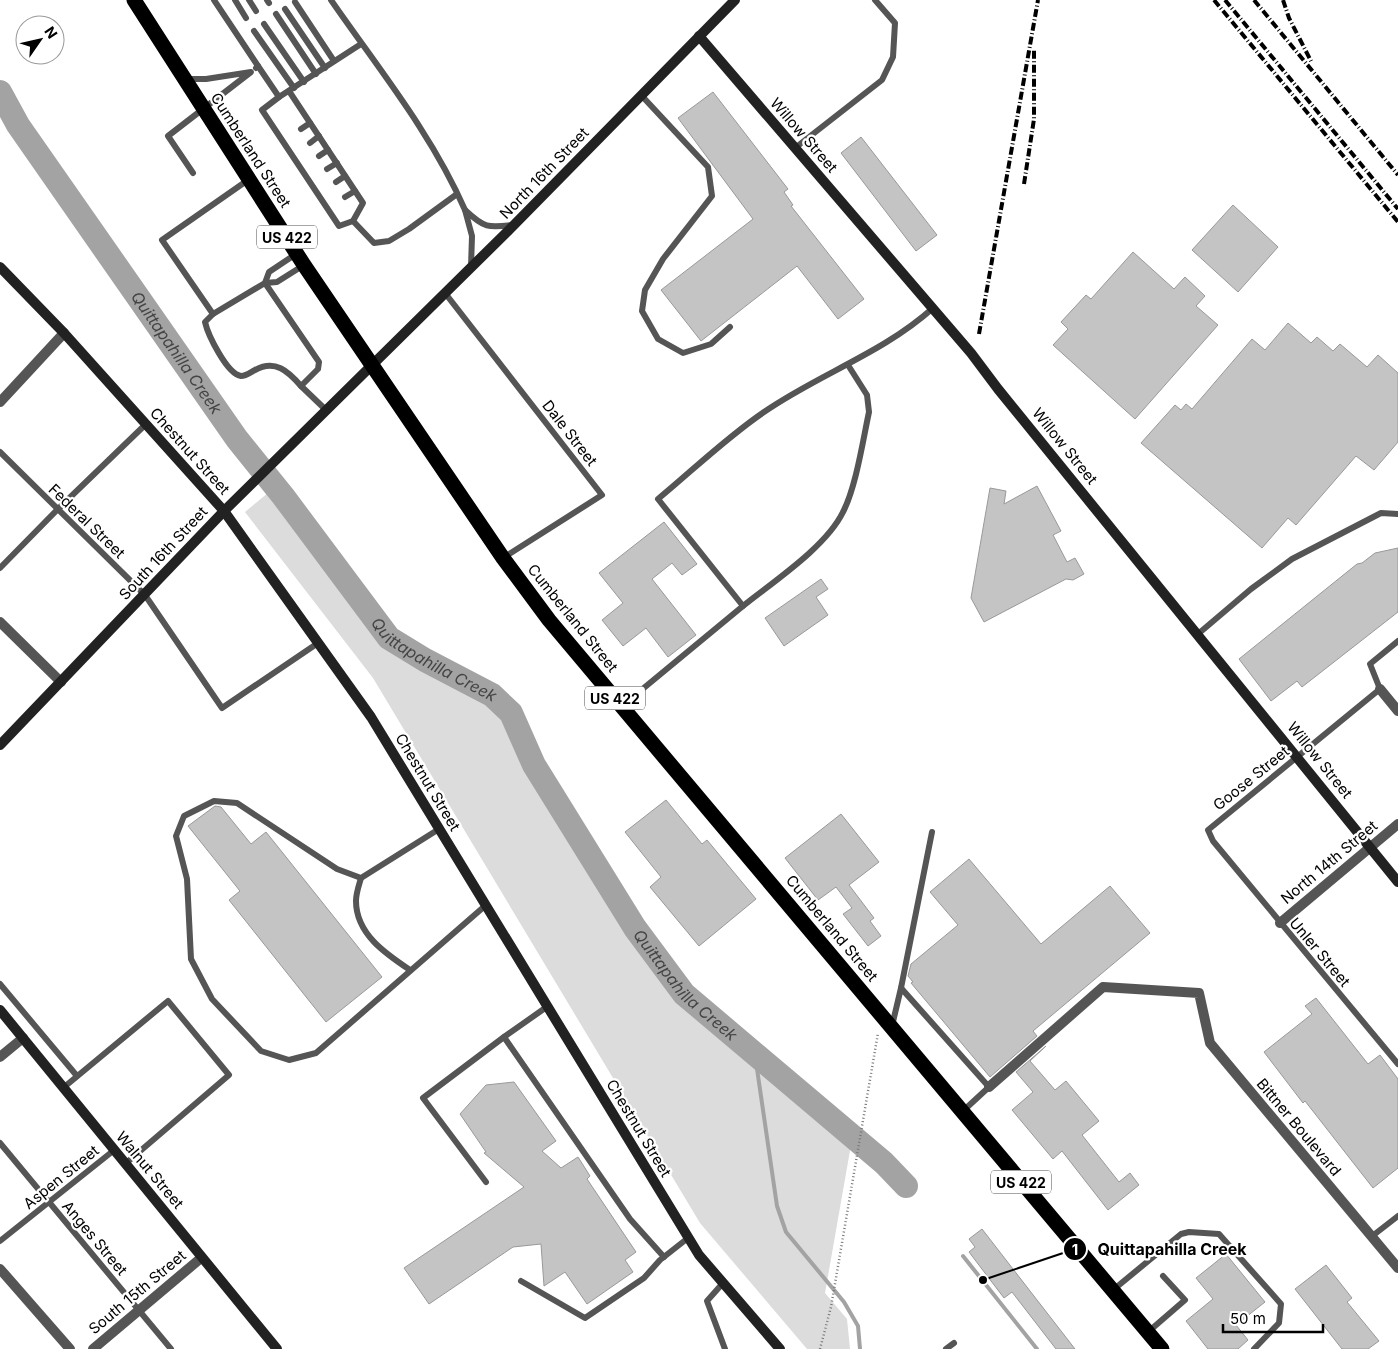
<svg xmlns="http://www.w3.org/2000/svg" width="1398" height="1349" font-family="Inter,sans-serif">
	<rect width="100%" height="100%" fill="#fff"/>
	<path fill="#dcdcdc" d="M269,492L384,644L493,704L503,715L528,770L632,939L679,998L851,1145L825,1293L847,1319L850,1349H807L700,1223L373,678L245,512Z"/>
	<g fill="none" stroke-linecap="round" stroke-linejoin="round">
		<g stroke="#a3a3a3" stroke-width="4">
			<path d="M755,1055L777,1206L786,1232L844,1302L858,1326L860,1349"/>
			<path d="M963,1256L1037,1349"/>
		</g>
		<path stroke="#a3a3a3" stroke-width="24" id="s1" d="M0,92L18,125L237,439L283,496L389,638L425,660L492,695L511,713L534,765L635,928L684,994L884,1163L906,1186"/>
	</g>
	<g fill="#c4c4c4" stroke="#999">
		<path d="M713,92L788,189L784,192L793,205L791,206L864,299L838,319L797,266L701,341L661,290L753,219L678,118Z"/>
		<path d="M861,137L937,235L916,251L841,153Z"/>
		<path d="M1233,205L1278,247L1238,292L1192,250Z"/>
		<path d="M1133,252L1174,289L1185,277L1205,296L1196,306L1218,325L1135,419L1053,345L1068,329L1061,322L1086,295L1091,299Z"/>
		<path d="M1288,323L1311,343L1317,337L1333,351L1340,344L1367,367L1378,355L1398,373V442L1374,470L1356,456L1296,525L1288,518L1262,548L1141,443L1175,405L1181,410L1186,404L1192,409L1252,339L1265,350Z"/>
		<path d="M1037,486L1061,531L1053,535L1067,562L1075,558L1084,574L1073,580L1066,579L984,622L971,598L990,488L1006,491L1004,504Z"/>
		<path d="M664,522L697,564L682,575L672,563L652,579L696,635L668,657L646,628L623,646L602,620L623,603L599,573Z"/>
		<path d="M1398,548V612L1302,687L1297,681L1271,701L1239,659L1357,564L1362,563L1375,553Z"/>
		<path d="M821,579L828,589L816,597L828,615L784,646L765,618Z"/>
		<path d="M666,800L702,844L707,840L756,899L699,946L650,887L661,877L625,832Z"/>
		<path d="M215,806L221,807L251,844L266,832L382,977L326,1022L229,900L240,891L188,826Z"/>
		<path d="M841,814L879,862L849,885L874,918L870,921L881,936L868,946L843,914L852,908L836,887L818,900L785,858Z"/>
		<path d="M969,859L1041,944L1110,886L1150,933L1033,1031L1037,1036L990,1077L911,983L913,982L908,976L911,964L958,925L930,892Z"/>
		<path d="M1316,998L1368,1064L1380,1055L1398,1079V1168L1373,1188L1305,1101L1303,1103L1264,1052L1312,1014L1305,1006Z"/>
		<path d="M1046,1046L1030,1061L1055,1090L1066,1081L1099,1121L1082,1135L1119,1182L1130,1173L1139,1185L1108,1210L1062,1151L1053,1159L1012,1110L1033,1092L1016,1072Z"/>
		<path d="M514,1082L556,1141L542,1151L561,1168L578,1157L590,1176L587,1179L636,1252L625,1260L633,1272L587,1304L565,1272L544,1286L541,1244L513,1247L429,1304L404,1268L524,1187L484,1153L486,1152L460,1114L486,1085Z"/>
		<path d="M982,1229L1075,1349H1056L1012,1292L1004,1298L969,1252L975,1247L969,1239Z"/>
		<path d="M1226,1254L1265,1302L1236,1325L1248,1340L1238,1349H1208L1186,1321L1213,1299L1196,1278Z"/>
		<path d="M1326,1265L1352,1298L1347,1302L1379,1341L1368,1349H1342L1295,1289Z"/>
	</g>
	<g fill="none" stroke-linecap="round" stroke-linejoin="round">
		<path stroke="#777" stroke-width="2.5" stroke-dasharray="1 2.5" stroke-linecap="butt" d="M820,1349L831,1307L878,1033"/>
		<g stroke="#555" stroke-width="6">
			<path d="M214,0L258,66L256,68"/>
			<path d="M235,0L246,18"/>
			<path d="M249,0L256,11"/>
			<path d="M267,0L269,3"/>
			<path d="M331,0C378,68 432,134 465,210"/>
			<path d="M295,2L334,61"/>
			<path d="M285,9L325,68"/>
			<path d="M276,14L316,74"/>
			<path d="M264,24L304,82"/>
			<path d="M254,31L294,88"/>
			<path d="M258,66L279,97L361,44"/>
			<path d="M185,79H206L251,72L168,136L193,173"/>
			<path d="M641,95L708,167L712,196L663,259L645,290L642,311L658,339L683,353L711,344L730,327"/>
			<path d="M279,97L262,110L339,226L353,221L363,203L289,91"/>
			<path d="M301,129L310,123"/>
			<path d="M310,143L319,136"/>
			<path d="M795,148L882,80L893,57L895,23L875,0"/>
			<path d="M319,156L328,150"/>
			<path d="M327,169L337,163"/>
			<path d="M248,180L162,240L213,314L265,283L277,282L304,265"/>
			<path d="M336,182L345,176"/>
			<path d="M345,197L355,191"/>
			<path d="M353,221L374,243L389,241L409,229L457,194"/>
			<path d="M471,267L472,236L465,210C484,228 488,228 513,225"/>
			<path d="M265,283L319,362L318,369L301,386L326,410"/>
			<path d="M265,283L269,272L296,254"/>
			<path d="M445,293L602,495L503,558"/>
			<path d="M213,314L205,322C208,335 227,374 241,376C246,376 251,372 255,370C275,359 288,371 301,386"/>
			<path d="M0,452L145,595L222,708L318,643"/>
			<path d="M0,568L57,510L146,424"/>
			<path d="M743,606C774,581 826,547 843,512C856,487 863,440 869,412L867,395L848,365"/>
			<path d="M1198,634L1251,589L1292,559L1381,513L1398,514"/>
			<path d="M1398,641L1370,664L1380,689L1208,830L1213,841L1398,1064"/>
			<path d="M622,706L743,606L658,499C693,470 727,437 764,412C819,374 883,353 933,308"/>
			<path d="M439,829L361,878L337,869L237,803L214,801L184,816L176,836L187,879L191,959L212,999L261,1051L289,1060L316,1053L486,905"/>
			<path d="M361,878C359,885 356,893 356,901C356,934 386,954 410,970"/>
			<path d="M0,984L77,1076"/>
			<path d="M901,988L932,832"/>
			<path d="M548,1006L504,1037L630,1219L664,1257"/>
			<path d="M892,1026L901,988L989,1087L963,1111"/>
			<path d="M63,1088L168,1001L229,1075L125,1164"/>
			<path d="M0,1143L171,1349"/>
			<path d="M486,1182L423,1098L504,1037"/>
			<path d="M1371,1237L1398,1216"/>
			<path d="M0,1241L113,1151"/>
			<path d="M521,1281L585,1318L644,1278L660,1260L688,1238"/>
			<path d="M723,1283L707,1301L725,1349"/>
			<path d="M1113,1290L1181,1234L1189,1232L1219,1234L1281,1304L1279,1323L1254,1349"/>
			<path d="M1148,1332L1185,1300L1163,1276"/>
			<path d="M946,1349L954,1343"/>
		</g>
		<g stroke="#555" stroke-width="10">
			<path d="M0,402L64,333"/>
			<path d="M0,622L61,682"/>
			<path d="M1380,689L1398,711"/>
			<path d="M1280,923L1398,824"/>
			<path d="M0,1057L23,1038"/>
			<path d="M989,1087L1103,987L1199,993L1210,1043L1398,1268"/>
			<path d="M0,1269L70,1349"/>
			<path d="M93,1349L201,1258"/>
		</g>
		<g stroke="#222" stroke-width="10">
			<path d="M699,36L971,353L998,389L1398,882"/>
			<path d="M0,267L64,333L224,511L371,717L699,1255L780,1349"/>
			<path d="M0,745L224,511L509,230L735,0"/>
			<path d="M0,1010L277,1349"/>
		</g>
		<path stroke="#000" stroke-width="15" d="M134,0L304,265L503,558L549,620L1162,1349"/>
		<g stroke="#000" stroke-width="4" stroke-dasharray="8 2.5 1 2.5" stroke-linecap="butt">
			<path d="M1214,0L1398,222"/>
			<path d="M1225,0L1398,209"/>
			<path d="M1254,0L1398,175"/>
			<path d="M1283,0L1289,18L1312,63"/>
			<path d="M1024,184L1034,119V50"/>
			<path d="M979,334L1038,0"/>
		</g>
	</g>
	<g text-anchor="middle" dominant-baseline="central" stroke-width="4.5" stroke-linejoin="round" paint-order="stroke">
		<g fill="#fff" stroke="#4c4c4c" stroke-width="1">
			<rect x="257" y="225.5" width="60" height="23" rx="4"/>
			<rect x="585" y="686.5" width="60" height="23" rx="4"/>
			<rect x="991" y="1170.5" width="60" height="23" rx="4"/>
		</g>
		<g font-size="14" font-weight="bold" fill="#000">
			<text x="287" y="237">US 422</text>
			<text x="615" y="698">US 422</text>
			<text x="1021" y="1182">US 422</text>
		</g>
		<g font-size="15" fill="#000" stroke="#fff">
			<text transform="translate(804 135) rotate(49)">Willow Street</text>
			<text transform="translate(251 150) rotate(57)">Cumberland Street</text>
			<text transform="translate(544 173) rotate(-46)">North 16th Street</text>
			<text transform="translate(570 433) rotate(52)">Dale Street</text>
			<text transform="translate(1065 446) rotate(51)">Willow Street</text>
			<text transform="translate(190 451) rotate(48)">Chestnut Street</text>
			<text transform="translate(87 521) rotate(44)">Federal Street</text>
			<text transform="translate(163 553) rotate(-47)">South 16th Street</text>
			<text transform="translate(573 618) rotate(51)">Cumberland Street</text>
			<text transform="translate(1320 760) rotate(51)">Willow Street</text>
			<text transform="translate(1251 778) rotate(-39)">Goose Street</text>
			<text transform="translate(428 782) rotate(59)">Chestnut Street</text>
			<text transform="translate(1329 862) rotate(-40)">North 14th Street</text>
			<text transform="translate(832 928) rotate(50)">Cumberland Street</text>
			<text transform="translate(1320 952) rotate(50)">Unler Street</text>
			<text transform="translate(1299 1127) rotate(50)">Bittner Boulevard</text>
			<text transform="translate(639 1128) rotate(59)">Chestnut Street</text>
			<text transform="translate(150 1170) rotate(50)">Walnut Street</text>
			<text transform="translate(61 1177) rotate(-39)">Aspen Street</text>
			<text transform="translate(95 1238) rotate(50)">Anges Street</text>
			<text transform="translate(137 1292) rotate(-40)">South 15th Street</text>
		</g>
		<g font-size="16" font-style="italic" fill="#444" stroke="#fff">
			<text stroke="none"><textPath href="#s1" startOffset="315">Quittapahilla Creek</textPath></text>
			<text stroke="none"><textPath href="#s1" startOffset="720">Quittapahilla Creek</textPath></text>
			<text stroke="none"><textPath href="#s1" startOffset="1140">Quittapahilla Creek</textPath></text>
		</g>
	</g>
	<path fill="none" stroke="#000" stroke-width="2" d="M983 1280L1075 1249"/>
	<g fill="#000" stroke="#fff" stroke-width="2">
		<circle cx="983" cy="1280" r="5"/>
		<circle cx="1075" cy="1249" r="12"/>
	</g>
	<g font-size="15" text-anchor="middle" font-weight="bold" fill="#fff">
		<text x="1075" y="1255">1</text>
	</g>
	<g font-size="16" text-anchor="middle" font-weight="bold" fill="#000" stroke="#fff" stroke-width="4.5" stroke-linejoin="round" paint-order="stroke">
		<text x="1172" y="1255">Quittapahilla Creek</text>
	</g>
	<g transform="translate(40 40) rotate(56)"><circle r="24" fill="#ffffff" stroke="#999999"/>
	<path d="M0-4L9 19L0 12L-9 19Z" fill="#000000"/>
	<text y="-8" font-size="14" font-weight="bold" text-anchor="middle" fill="#000000">N</text>
	</g>
	<path d="M1223 1324v8h100v-8" fill="none" stroke="#000000" stroke-width="2.5"/>
	<text x="1230" y="1324" font-size="15" fill="#000000" stroke="#ffffff" stroke-width="4" paint-order="stroke">50 m</text>
</svg>
